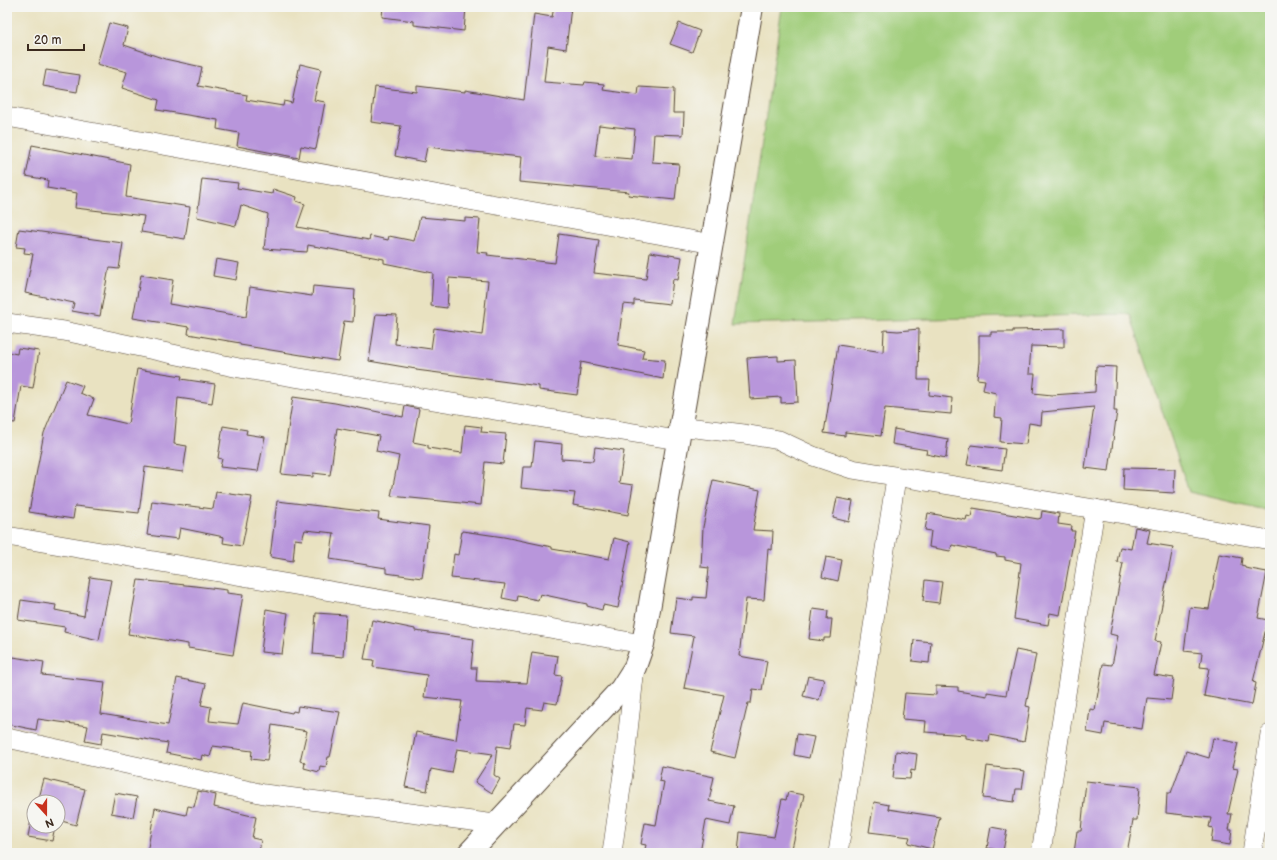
<svg xmlns="http://www.w3.org/2000/svg" width="1277" height="860" font-family="'Balsamiq Sans',sans-serif">
	<rect width="100%" height="100%" fill="#f6f6f2"/>
	<filter id="ink" filterUnits="userSpaceOnUse"><feTurbulence type="fractalNoise" baseFrequency=".025" numOctaves="2"/><feDisplacementMap in="SourceGraphic" scale="8" xChannelSelector="R" yChannelSelector="G"/><feConvolveMatrix kernelMatrix="1 2 1 2 8 2 1 2 1" color-interpolation-filters="sRGB"/></filter>
	<filter id="wash" filterUnits="userSpaceOnUse"><feTurbulence type="fractalNoise" baseFrequency=".012" numOctaves="4" result="noise"/><feDisplacementMap in="SourceGraphic" scale="16" xChannelSelector="R" yChannelSelector="G"/><feGaussianBlur stdDeviation="0.9" result="paint"/><feColorMatrix in="noise" values="0 0 0 0 0 0 0 0 0 0 0 0 0 0 0 0 0 1.4 0 .05"/><feComposite in="paint" operator="in"/></filter>
	<g filter="url(#wash)">
		<rect width="100%" height="100%" fill="#e9e2c1"/>
		<path fill="#a0cd7a" stroke="#6e7c4c" d="M782,7H1270V511L1189,492L1130,314L735,324Z"/>
		<g id="blocks">
			<g fill="#b896db" fill-rule="evenodd">
				<path d="M383,7H466L464,31L414,25V21L382,17Z"/>
				<path d="M554,7H571L566,49L548,46L544,82L584,85L585,82L604,84L603,90L638,95L639,87L674,89L673,113H684L683,135L654,134L652,162L679,164L675,200L628,195L629,192L519,182L521,157L427,147L424,162L395,156L401,126L371,122L375,87L417,92V86L465,92V90L524,100L534,14L552,17ZM599,125L635,129L632,159L595,156Z"/>
				<path d="M109,23L128,28L124,45L165,59L202,67L198,86L247,95L246,100L283,106L284,101L292,103L300,64L321,69L314,100L325,102L316,149L301,146L299,158L237,146L239,133L217,129L218,120L157,110L159,100L122,88L127,72L97,64Z"/>
				<path d="M679,23L700,31L692,52L670,44Z"/>
				<path d="M46,70L80,75L77,92L43,86Z"/>
				<path d="M32,145L130,164L126,197L190,207L185,239L141,232L144,216L75,208L77,193L47,188L48,180L26,176Z"/>
				<path d="M202,179L238,183L237,188L272,194L273,189L297,197L296,201L305,204L297,227L369,240L370,236L388,240L389,236L414,241L420,217L465,221V218L480,219L477,252L488,253L487,255L555,263L559,234L599,240L594,273L646,279L650,252L682,257L678,280L673,279L670,304L634,300V305L623,304L618,345L644,350L642,358L665,360L663,379L581,362L577,395L539,390V386L416,370V369L369,361L376,314L397,315L395,344L431,349L434,328L482,335L488,281L449,278L447,308L431,306L433,273L384,263V259L308,245L307,252L264,249L268,214L241,205L236,226L197,217Z"/>
				<path d="M19,229L123,243L119,269L110,268L108,273L100,316L72,311L74,303L25,293L33,254L24,253L25,248L16,247Z"/>
				<path d="M216,259L239,263L236,280L213,276Z"/>
				<path d="M141,275L173,280L169,304L246,317L250,287L312,296L313,286L355,290L353,322L344,321L338,361L240,345V343L188,334L189,327L133,318Z"/>
				<path d="M919,329L918,380H930L929,395L952,398L951,414L885,408L881,436L845,432V436L824,433L838,345L883,352L884,330L898,331Z"/>
				<path d="M1064,329V347L1031,346L1029,374H1035L1033,393L1052,395L1095,392L1096,366L1116,367L1114,411H1117L1109,471L1085,468L1094,407L1042,412L1041,425L1029,423L1026,444L1000,442L1002,418L994,417L996,393L983,390L985,380L977,379L979,362V335H991V332H1013V330Z"/>
				<path d="M18,348L39,351L33,388L21,386L15,423L7,422V352L17,354Z"/>
				<path d="M778,356V361L796,360L798,402L781,403V397L750,399L747,358Z"/>
				<path d="M137,369L182,376L181,379L215,384L212,403L178,398L174,444L187,446L183,472L145,467L139,513L75,506L73,519L29,512L44,433L66,380L83,386L80,393L94,399L88,415L128,424Z"/>
				<path d="M293,397L335,403L403,417L405,406L419,409L413,442L428,445V448L462,453L465,425L482,427L481,432L506,434L503,464L485,462L481,505L391,496L399,456L376,451L379,436L337,428L330,475L313,473V477L281,474Z"/>
				<path d="M223,426L247,430L246,434L265,437L258,471L220,467L222,459L218,458Z"/>
				<path d="M894,429L948,439L946,458L926,454L927,450L892,444Z"/>
				<path d="M535,441L562,444L561,459L593,461L595,447L624,451L619,483L633,485L628,515L573,505L575,493L521,488L523,467H532Z"/>
				<path d="M971,445L1005,449L1002,470L967,465Z"/>
				<path d="M1124,468L1175,469L1174,493L1123,490Z"/>
				<path d="M713,480L760,490L753,530L773,531L772,550L768,549L764,600L746,599L739,656L767,661L762,690L753,689L751,703H748L735,758L710,752L724,695L684,688L694,636L671,633L676,598L693,600V597L706,598L709,568L701,567L703,527Z"/>
				<path d="M216,492L252,497L242,546L223,543L224,537L180,528L178,539L147,535L152,501L213,509Z"/>
				<path d="M837,498L853,501L849,522L833,518Z"/>
				<path d="M277,501L379,513L378,519L429,526L422,578L386,573V568L330,559L334,533L305,530L302,540L295,539L293,561L270,557Z"/>
				<path d="M973,508L1038,519L1041,518L1042,511L1059,514L1058,524L1072,526L1071,531H1075L1060,615L1050,613L1048,625L1014,619L1021,563L1005,560V557L996,556V554L952,545L950,551L929,547L931,531L925,530L928,513L966,520L967,516L971,517Z"/>
				<path d="M1135,527L1150,530L1147,543L1173,547L1155,641L1161,642L1154,675L1174,678L1171,700L1147,698L1142,729L1105,723L1103,735L1087,732L1090,709L1095,710L1103,664L1112,665L1118,636L1110,634L1123,563L1117,562L1120,547L1131,549Z"/>
				<path d="M462,531L504,537L552,547V549L609,559L614,538L630,542L618,608L603,605L602,610L587,606V604L540,594L538,600L518,596L517,601L502,598L505,584L451,578L454,554L458,555Z"/>
				<path d="M1219,554L1242,558L1241,565L1245,566V568L1267,572L1258,618L1268,620L1253,682L1256,683L1252,705L1204,696L1209,668L1200,667L1202,653L1184,651L1190,607L1209,609Z"/>
				<path d="M826,557L842,560L838,581L822,577Z"/>
				<path d="M90,577L111,580L99,640L64,632L65,627L18,620L21,600L56,605L55,610L84,616Z"/>
				<path d="M138,580L195,586L227,590V593L243,595L233,655L188,648V644L128,634Z"/>
				<path d="M925,580L942,582L939,603L923,601Z"/>
				<path d="M266,609L288,613L282,654L261,652Z"/>
				<path d="M813,609L828,611L827,619H832L830,638H824V641L809,639Z"/>
				<path d="M316,613L346,615L343,657L313,654Z"/>
				<path d="M372,620L415,629V631L474,639L471,668H477L476,681L527,683L532,652L558,656L555,675L562,676L557,704L544,702L542,710L527,708L525,725L514,724L510,748L497,746L494,775L500,779L492,793L475,782L493,754L457,749L452,773L431,769L427,791L405,787L416,732L456,740L462,701L424,697L427,675L373,667L374,660L364,659Z"/>
				<path d="M914,640L931,642L929,663L912,661Z"/>
				<path d="M1016,650L1036,654L1026,706L1030,707L1024,742L990,735L989,742L966,738V735L925,732L926,721L902,719L905,693L936,695V686L958,687V691L987,696V692L1006,695Z"/>
				<path d="M7,656L44,662L42,675L105,682L101,714L168,725L177,678L206,684L201,705L211,707L209,721L238,724L243,703L292,713L293,711L297,712L298,706L340,712L330,757H328L326,767L320,766L319,772L304,768L305,763L300,761L307,731L272,725L267,761L251,759L252,751L213,746L210,757L202,755L201,760L166,753L168,743L103,732L101,744L85,741L88,726L38,719L36,730L7,724Z"/>
				<path d="M808,676L824,679L819,700L803,696Z"/>
				<path d="M797,734L814,737L809,758L794,755Z"/>
				<path d="M1213,738L1238,743L1232,768L1238,769L1228,814H1232L1229,830H1232L1230,845L1211,842L1213,828L1209,827L1211,818L1166,813L1167,793H1171L1186,751L1209,758Z"/>
				<path d="M896,751L917,754L915,771L911,770L910,779L893,778Z"/>
				<path d="M662,766L714,777L709,801L734,806L730,825L706,820L700,853H644L646,845L641,844L645,823L656,825L664,782L659,781Z"/>
				<path d="M987,766L1025,771L1022,789H1016L1014,802L983,798Z"/>
				<path d="M44,779L85,789L76,825L58,820V802H38Z"/>
				<path d="M1086,781L1140,787L1137,820H1133L1127,853H1074L1077,831H1081Z"/>
				<path d="M198,791L216,795L214,807L256,817L252,838L261,840L259,853H147L155,808L186,815L188,806L194,807Z"/>
				<path d="M788,792L804,795L791,853H738L740,832L774,837L782,799L786,800Z"/>
				<path d="M115,793L137,797L133,817L111,813Z"/>
				<path d="M874,802L889,805L888,809L940,817L932,849L908,843L910,837L869,832Z"/>
				<path d="M32,814H34V826H55L52,841L28,837Z"/>
				<path d="M991,827L1007,830L1003,851L987,848Z"/>
			</g>
		</g>
	</g>
	<g filter="url(#ink)">
		<use href="#blocks" fill-opacity="0" stroke="#554636" stroke-width="1"/>
		<g fill="none" stroke-linecap="round" stroke-linejoin="round">
			<defs>
				<g id="street">
					<path d="M7,117L713,244"/>
					<path d="M7,323L64,331L239,368L677,440"/>
					<path d="M679,426L744,434L779,440L813,456L852,469L1095,509L1270,540"/>
					<path d="M7,536L643,644"/>
					<path d="M7,738L264,794L495,824"/>
					<path d="M612,853L625,759L635,667"/>
					<path d="M838,853L896,478"/>
					<path d="M1041,853L1095,509"/>
					<path d="M1252,853L1270,734"/>
				</g>
				<path id="secondary" d="M469,853L621,689L635,667L643,644C679,431 717,220 752,7"/>
			</defs>
			<use href="#street" stroke="#554636" stroke-width="20"/>
			<use href="#secondary" stroke="#554636" stroke-width="24"/>
			<use href="#street" stroke="#fff" stroke-width="19"/>
			<use href="#secondary" stroke="#fff" stroke-width="22"/>
		</g>
	</g>
	<rect width="1277" height="860" fill="none" stroke="#f6f6f2" stroke-width="24"/>
	<g transform="translate(46 814) rotate(159)"><circle r="19" fill="#f6f6f2" stroke="#aba49d"/>
	<path d="M0-3L7 15L0 10L-7 15Z" fill="#c8321e"/>
	<text y="-6" font-size="11" font-weight="bold" text-anchor="middle" fill="#3b2a1e">N</text>
	</g>
	<path d="M28 44v6h56v-6" fill="none" stroke="#3b2a1e" stroke-width="2"/>
	<text x="34" y="44" font-size="12" fill="#3b2a1e" stroke="#f6f6f2" stroke-width="3" paint-order="stroke">20 m</text>
</svg>
